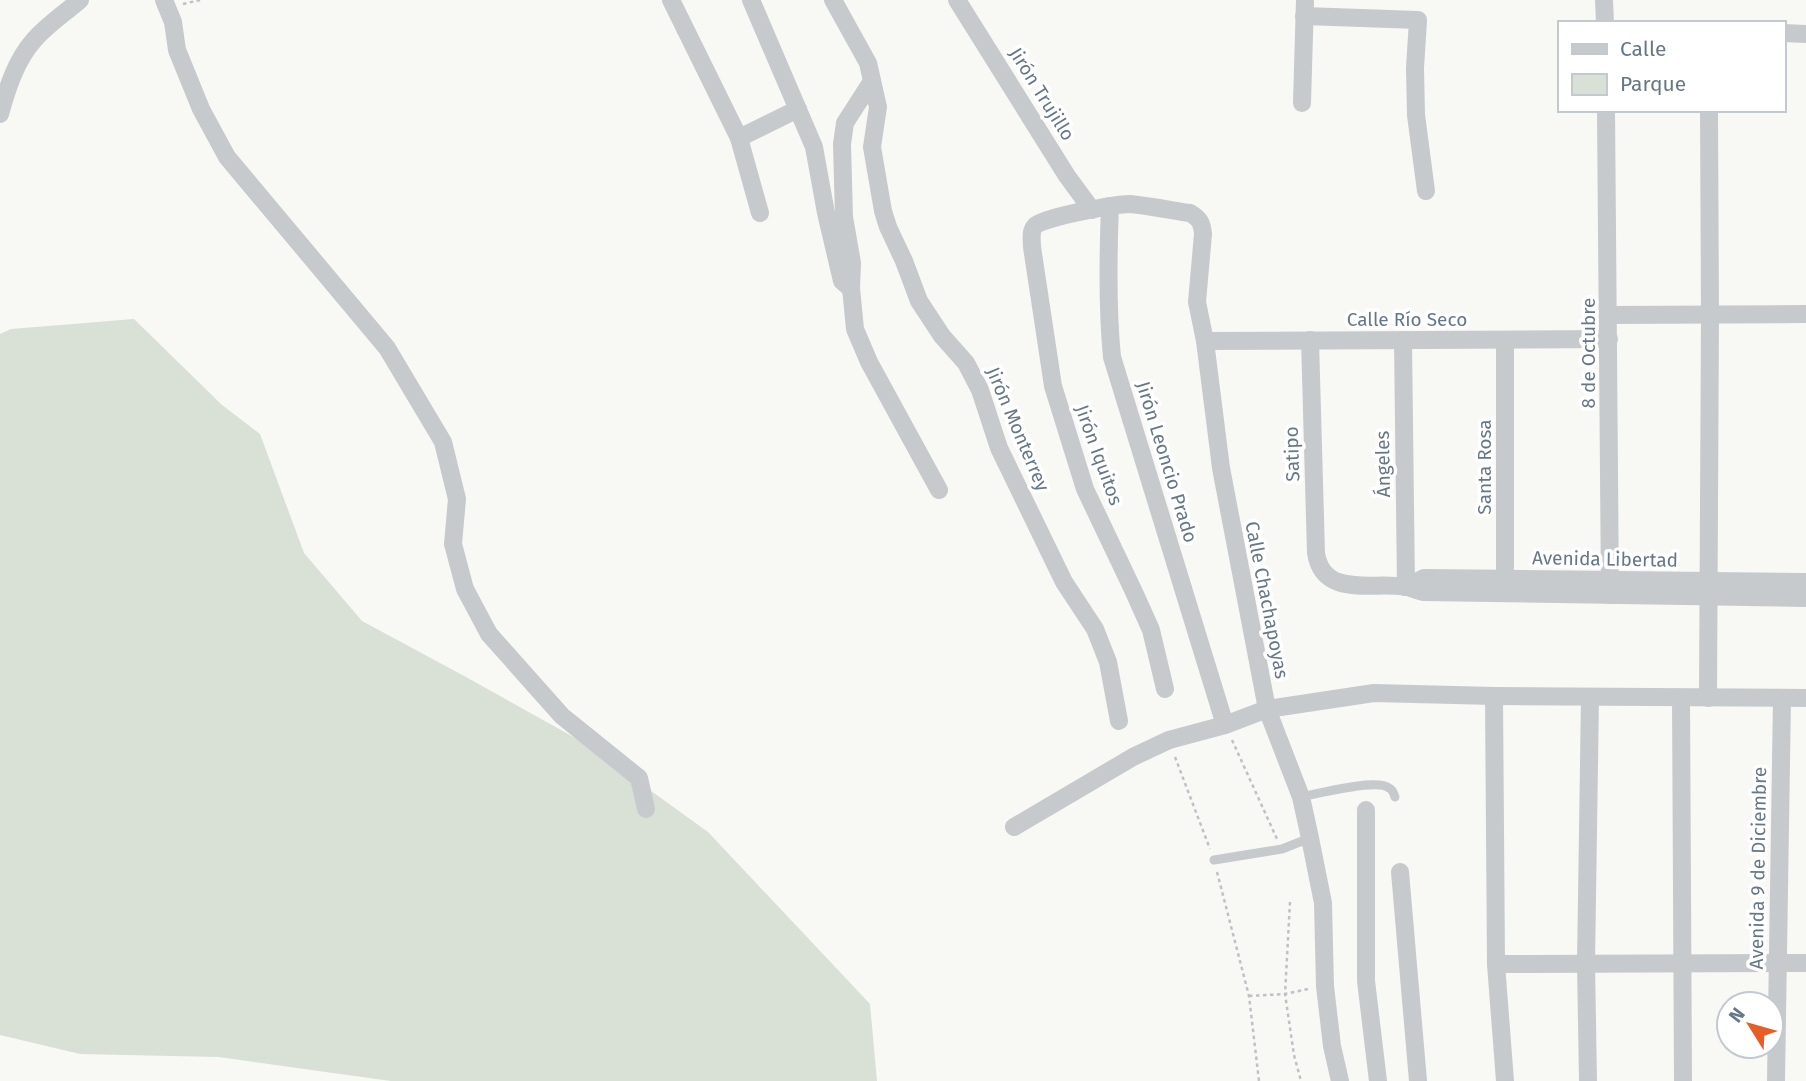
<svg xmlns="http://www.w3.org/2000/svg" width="1806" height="1081" font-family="'Fira Sans',sans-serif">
	<rect width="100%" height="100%" fill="#f8f8f5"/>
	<path fill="#d9e0d6" d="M134,319L222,405L260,434L304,553L362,621L466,677L586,744L708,832L870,1004L877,1081H391L219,1057L80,1054L0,1035V334L11,329Z"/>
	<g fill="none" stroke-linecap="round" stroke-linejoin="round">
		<g stroke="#bfc2c4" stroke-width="2.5" stroke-dasharray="3.5 3.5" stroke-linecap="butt">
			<path d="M183,4L200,0"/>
			<path d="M1232,740L1277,839"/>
			<path d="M1175,757L1210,849"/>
			<path d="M1217,872L1249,996L1259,1081"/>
			<path d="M1290,902L1285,994L1294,1055L1301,1081"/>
			<path d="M1249,996L1285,994L1308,989"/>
		</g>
		<g stroke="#c6cacd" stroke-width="9">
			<path d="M1301,797C1317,794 1377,778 1389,788C1392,789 1394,794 1395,797"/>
			<path d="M1214,860L1282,849L1310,838"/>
		</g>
		<g stroke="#c6cacd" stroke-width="18">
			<path d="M164,0L173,22L177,50L201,109L227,157L387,348L443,442L457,499L453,544L465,589L489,634L562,716L639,778L646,809"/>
			<path d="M671,0L739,138L760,213"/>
			<path d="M751,0L814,147L826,213L842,281L850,288"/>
			<path d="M833,0L868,63L878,107L872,147L883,211L888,227L904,261L919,301L942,336L966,363L980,390L999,448L1064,582L1095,629L1108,662L1119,721"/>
			<path d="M957,0L1067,176L1092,210"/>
			<path d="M1604,0L1605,23"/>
			<path d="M1304,16L1418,20L1415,68L1416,115L1426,191"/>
			<path d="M1783,33L1806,34"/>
			<path d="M872,81L845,123L842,144L844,217L852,263L851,288L855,329L869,362L939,490"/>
			<path d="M1302,103L1305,0"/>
			<path d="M1606,110L1610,595"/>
			<path d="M0,114C7,89 16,60 34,40C47,25 65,13 80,0"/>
			<path d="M739,138L798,109"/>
			<path d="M1110,206C1108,256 1107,307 1112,357L1225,725"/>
			<path d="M1609,315L1806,314"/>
			<path d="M1310,340L1316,553C1323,599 1374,581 1406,587C1412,588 1418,591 1423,592L1806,598"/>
			<path d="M1403,340L1406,587"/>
			<path d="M1205,341L1609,339"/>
			<path d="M1406,587L1424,578L1806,582"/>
			<path d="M1505,588V340"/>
			<path d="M1165,689L1151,630L1134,592L1085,489L1053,386L1032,247C1032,240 1030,231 1035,226C1043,217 1117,204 1130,204C1150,206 1170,210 1190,213C1200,219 1202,223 1203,234L1197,302L1205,341L1221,468L1267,709L1301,797L1310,838L1323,903L1325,986L1332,1046L1340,1081"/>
			<path d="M1494,696L1496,964L1505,1081"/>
			<path d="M1681,698L1683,1081"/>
			<path d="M1708,698L1710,315L1709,110"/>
			<path d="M1366,810V981L1378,1081"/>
			<path d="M1014,827L1133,757L1169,740L1225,725L1267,709L1374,693L1494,696L1806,698"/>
			<path d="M1400,872L1418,1081"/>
			<path d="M1496,964L1806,963"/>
			<path d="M1588,1081L1586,964L1590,697"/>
			<path d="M1776,1081L1782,698"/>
		</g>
	</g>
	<g text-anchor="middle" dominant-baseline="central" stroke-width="7" stroke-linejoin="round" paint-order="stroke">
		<g font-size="19" fill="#667787" stroke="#fff">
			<text transform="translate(1042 94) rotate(58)">Jirón Trujillo</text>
			<text x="1407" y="319">Calle Río Seco</text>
			<text transform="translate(1588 353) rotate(-90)">8 de Octubre</text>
			<text transform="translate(1018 429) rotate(67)">Jirón Monterrey</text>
			<text transform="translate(1292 454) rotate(-92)">Satipo</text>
			<text transform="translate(1099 455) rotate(70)">Jirón Iquitos</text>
			<text transform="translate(1167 462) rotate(73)">Jirón Leoncio Prado</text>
			<text transform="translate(1383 464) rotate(-91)">Ángeles</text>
			<text transform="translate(1484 467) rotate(-90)">Santa Rosa</text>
			<text transform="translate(1605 559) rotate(1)">Avenida Libertad</text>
			<text transform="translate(1267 600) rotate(79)">Calle Chachapoyas</text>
			<text transform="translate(1758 868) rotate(-89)">Avenida 9 de Diciembre</text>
		</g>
	</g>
	<rect x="1558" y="21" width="228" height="91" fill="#ffffff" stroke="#c2c9cf" stroke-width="2"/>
	<rect x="1572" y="44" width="35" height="10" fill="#c6cacd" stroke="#c2c9cf" stroke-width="2"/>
	<text x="1620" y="56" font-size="21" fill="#667787">Calle</text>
	<rect x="1572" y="74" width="35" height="21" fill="#d9e0d6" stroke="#c2c9cf" stroke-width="2"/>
	<text x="1620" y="91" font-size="21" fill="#667787">Parque</text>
	<g transform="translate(1750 1025) rotate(307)"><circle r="33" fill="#ffffff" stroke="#c2c9cf" stroke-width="2"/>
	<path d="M0-5L12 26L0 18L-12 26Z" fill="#e75d26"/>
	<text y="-10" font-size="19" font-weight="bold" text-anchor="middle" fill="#667787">N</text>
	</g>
</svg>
